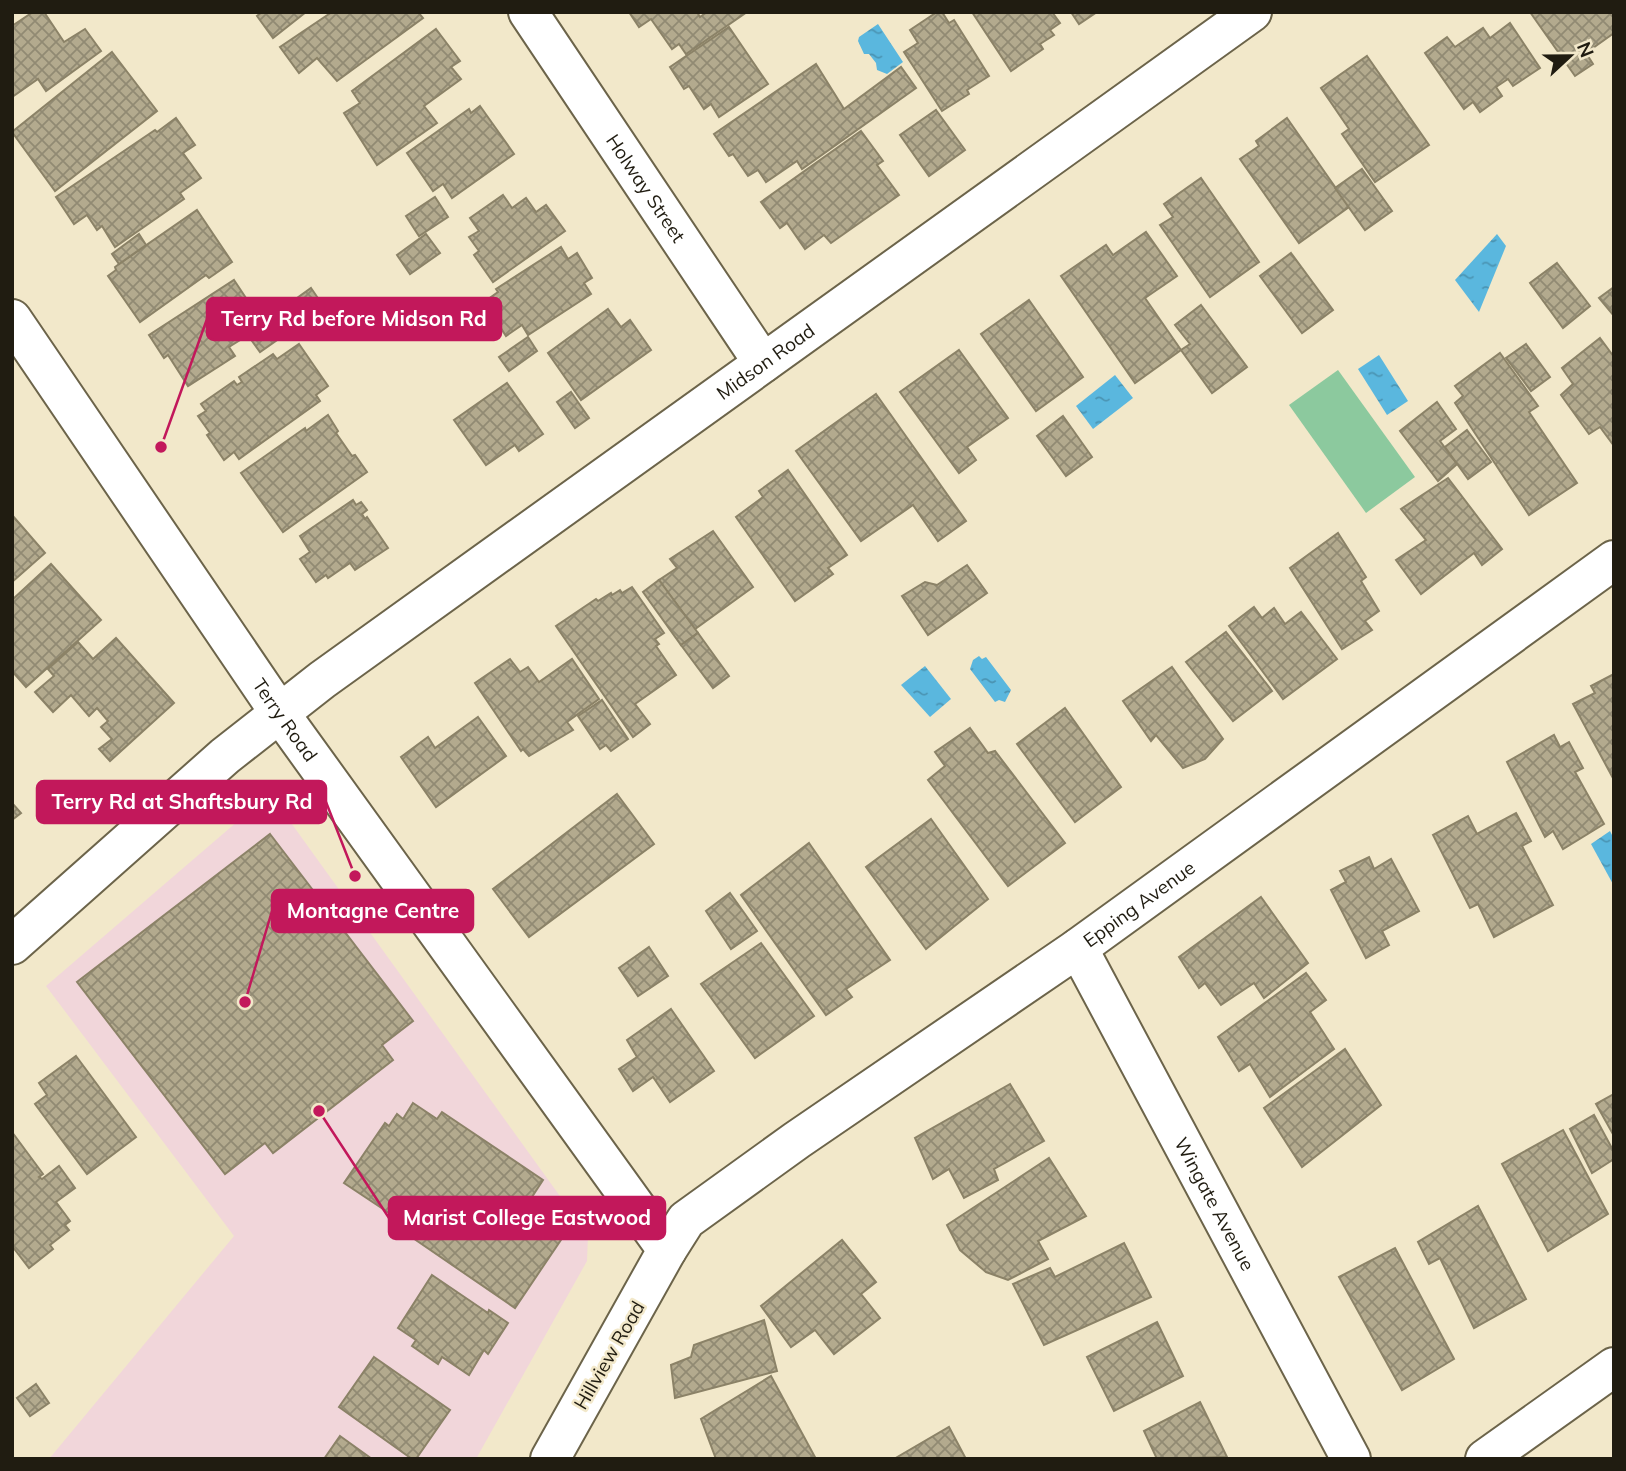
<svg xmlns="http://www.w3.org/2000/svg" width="1626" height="1471" font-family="Mulish,sans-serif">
	<defs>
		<pattern id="water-ripples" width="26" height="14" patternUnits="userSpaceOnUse" patternTransform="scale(1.75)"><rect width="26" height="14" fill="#5ab7de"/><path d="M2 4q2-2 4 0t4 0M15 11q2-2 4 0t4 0" fill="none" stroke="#4a94b3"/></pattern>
		<pattern id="building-cross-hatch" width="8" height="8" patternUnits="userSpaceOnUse" patternTransform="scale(1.75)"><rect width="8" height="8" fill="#b3aa8e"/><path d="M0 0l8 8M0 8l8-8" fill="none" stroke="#918a73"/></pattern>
	</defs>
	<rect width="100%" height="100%" fill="#f2e8ca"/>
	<path fill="#f1d6da" d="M260,802H276L588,1235L587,1261L476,1459H49L234,1236L46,986Z"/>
	<path fill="#8cc99e" d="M1338,370L1415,477L1366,513L1289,405Z"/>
	<g fill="url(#water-ripples)">
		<path d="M878,24L903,62L887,74L877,70L876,63L869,54H864L858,41L859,37Z"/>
		<path d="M1497,234L1506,246L1479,312L1455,280Z"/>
		<path d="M1379,355L1408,401L1387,415L1358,369Z"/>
		<path d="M1115,375L1133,398L1093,429L1076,406Z"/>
		<path d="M979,656L982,659L986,657L1011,690L1005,702L999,700L995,702L970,669L973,660Z"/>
		<path d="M925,666L951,699L930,717L901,685Z"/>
		<path d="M1610,831L1614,839V886L1591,844Z"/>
	</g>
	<g fill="url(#building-cross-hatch)" stroke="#8b8267" stroke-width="2">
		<path d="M33,12H44L64,42L85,29L101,51L46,91L38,79L12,97V26Z"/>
		<path d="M262,12H306L273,38L257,16Z"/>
		<path d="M332,12H418L423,18L337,81L317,58L299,73L280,47Z"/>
		<path d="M629,12H697L700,17L707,12H747L686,54L679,44L672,49L651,19L639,27Z"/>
		<path d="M937,12H942L949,23L954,20L989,76L967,90L969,94L942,111L904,52L918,43L910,30Z"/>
		<path d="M972,12H1052L1060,23L1050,30L1054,35L1040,44L1043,49L1011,71Z"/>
		<path d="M1071,12H1097L1079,24Z"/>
		<path d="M1530,12H1614V33L1586,53L1593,64L1575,76Z"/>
		<path d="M1510,23L1540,68L1513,86L1508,79L1496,87L1502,96L1480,112L1473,102L1464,109L1425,53L1447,37L1455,47L1483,28L1490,38Z"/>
		<path d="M729,27L768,84L719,117L711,104L704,109L689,86L684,89L670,67Z"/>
		<path d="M436,29L460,61L451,67L461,79L424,106L437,123L377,165L344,113L360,103L352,91Z"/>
		<path d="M112,52L157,111L55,191L12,132Z"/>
		<path d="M1367,56L1429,145L1375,182L1342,134L1349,129L1321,88Z"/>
		<path d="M816,64L844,109L901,67L916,88L802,169L797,161L766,182L758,170L748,176L733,154L729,156L714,134Z"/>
		<path d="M480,106L514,154L452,198L443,184L433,191L407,153L469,109L471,113Z"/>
		<path d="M936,110L965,150L929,176L900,135Z"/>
		<path d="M176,118L195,145L183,153L201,178L180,193L184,199L115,247L102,226L97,230L87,215L74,224L56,197L155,130L157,132Z"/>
		<path d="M1287,118L1349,207L1299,243L1240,159L1259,146L1256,141Z"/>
		<path d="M861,131L883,161L877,165L899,195L831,243L824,235L805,249L787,223L780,228L761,202Z"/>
		<path d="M1362,169L1392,211L1365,230L1335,188Z"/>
		<path d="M1201,178L1259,262L1210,297L1160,225L1173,217L1164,204Z"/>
		<path d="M503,195L512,208L526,198L536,212L546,205L565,231L493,282L474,255L479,251L469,237L479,231L470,218Z"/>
		<path d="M435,197L448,217L419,236L406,216Z"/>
		<path d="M197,210L232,262L209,278L206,275L140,322L108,276L116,270L115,267L119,264Z"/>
		<path d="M1146,232L1177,276L1145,298L1181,350L1135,383L1061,276L1106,245L1113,255Z"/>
		<path d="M139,234L146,245L119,264L112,254Z"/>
		<path d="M426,234L440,253L410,274L397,255Z"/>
		<path d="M561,247L568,259L577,253L592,278L584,283L591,294L528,335L522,325L506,336L484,302L498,292L496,289Z"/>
		<path d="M1291,253L1333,310L1302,333L1260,276Z"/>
		<path d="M1557,263L1590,306L1563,328L1530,283Z"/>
		<path d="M234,280L264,325L229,347L235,356L188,386L168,355L164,358L149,335Z"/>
		<path d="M1614,287V316L1599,298Z"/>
		<path d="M311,288L324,307L260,352L247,334Z"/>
		<path d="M1029,300L1083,377L1036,411L981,334Z"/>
		<path d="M1201,305L1247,367L1212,393L1181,350L1190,344L1175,325Z"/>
		<path d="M608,309L621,327L630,320L651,350L581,400L548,353Z"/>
		<path d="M528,337L537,351L509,371L499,357Z"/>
		<path d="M1600,338L1614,357V446L1600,427L1589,434L1561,395L1573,384L1562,368Z"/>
		<path d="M299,344L328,386L316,395L320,401L239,459L234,452L224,460L207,435L210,433L198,416L206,411L201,404L234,381L237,385L242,382L239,377L273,354L277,359Z"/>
		<path d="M1526,344L1550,377L1531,391L1506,358Z"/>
		<path d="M959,350L1008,418L967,447L976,460L959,473L900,392Z"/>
		<path d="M1500,353L1538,406L1529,412L1577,483L1529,515L1455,403L1463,396L1455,386Z"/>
		<path d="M507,383L543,434L519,451L515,445L486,465L454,420Z"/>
		<path d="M571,392L589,418L575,428L557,402Z"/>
		<path d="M876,394L966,521L938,541L913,505L861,541L796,451Z"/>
		<path d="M1437,402L1456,429L1440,441L1457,464L1438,481L1400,431Z"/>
		<path d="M328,415L338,431L336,433L352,456L355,455L367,472L283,532L241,473L305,428L306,431Z"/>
		<path d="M1063,416L1092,457L1066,476L1037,436Z"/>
		<path d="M1467,430L1491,462L1468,479L1445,447Z"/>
		<path d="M788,470L847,555L828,568L833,574L795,601L736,517L763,497L759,491Z"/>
		<path d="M1448,478L1502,549L1482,565L1474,553L1421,594L1396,560L1426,540L1401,509Z"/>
		<path d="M353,500L356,505L361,502L367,510L362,514L365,519L367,517L388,548L355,570L350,563L328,578L326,575L316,582L300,559L310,552L300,536Z"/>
		<path d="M12,515L45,553L12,582Z"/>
		<path d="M713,531L753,587L695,629L659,580L677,568L670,559Z"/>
		<path d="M1338,533L1366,577L1361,581L1379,611L1365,621L1372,630L1342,649L1290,568Z"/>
		<path d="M51,564L101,620L26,687L12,671V600Z"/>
		<path d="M967,565L987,593L928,635L902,596L925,582L937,585Z"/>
		<path d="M659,580L698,633L681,645L643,592Z"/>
		<path d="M632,587L664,633L655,639L659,644L656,646L676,675L635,704L650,724L633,737L556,626L596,599L598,601L611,593L612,595L620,590L622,593Z"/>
		<path d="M1254,607L1262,618L1274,608L1285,624L1301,612L1337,659L1283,699L1229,626Z"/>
		<path d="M1226,632L1272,691L1233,721L1186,662Z"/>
		<path d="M698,633L729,676L713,688L681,645Z"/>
		<path d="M116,638L174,703L110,761L99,749L112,739L101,727L108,721L97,708L89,716L71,695L53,712L35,692L54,676L48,669L78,642L93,659Z"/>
		<path d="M510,659L520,672L528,667L539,682L572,659L599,699L567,722L573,730L529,756L523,749L521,751L475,683Z"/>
		<path d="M1172,667L1223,739L1205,759L1183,768L1156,735L1151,741L1123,701Z"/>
		<path d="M1614,674V780L1573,704L1595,693L1591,686Z"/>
		<path d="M602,700L628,739L611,751L606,745L600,749L578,716Z"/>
		<path d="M1065,708L1121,787L1075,822L1017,744Z"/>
		<path d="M478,717L506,756L436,807L401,757L428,737L435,748Z"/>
		<path d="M970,728L988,753L995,751L1065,843L1008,886L928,780L945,766L935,752Z"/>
		<path d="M1554,735L1560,747L1569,742L1583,768L1575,772L1604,824L1563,849L1553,831L1545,837L1507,762Z"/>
		<path d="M617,794L654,844L529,937L493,889Z"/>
		<path d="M12,803L21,813L12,820Z"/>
		<path d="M1516,813L1531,841L1522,846L1553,905L1494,937L1478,904L1470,908L1433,835L1468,816L1477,834Z"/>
		<path d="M931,819L988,899L926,949L866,867Z"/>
		<path d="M270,834L413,1021L382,1045L393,1060L273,1153L265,1143L225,1174L77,982Z"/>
		<path d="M809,843L890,960L846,989L852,997L826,1015L741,895Z"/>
		<path d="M1369,857L1374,869L1391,859L1419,911L1382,931L1389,945L1366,958L1331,890L1346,882L1340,871Z"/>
		<path d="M730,893L757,931L731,949L706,911Z"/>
		<path d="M1261,897L1308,963L1264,998L1254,983L1221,1005L1205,983L1199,988L1179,957Z"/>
		<path d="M761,943L814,1016L755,1058L701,984Z"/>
		<path d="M649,947L668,976L638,996L619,968Z"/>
		<path d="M1306,973L1326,1000L1310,1012L1334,1049L1270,1097L1250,1064L1239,1071L1218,1037Z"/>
		<path d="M671,1009L714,1071L670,1102L653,1077L633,1091L619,1069L637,1057L627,1040Z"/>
		<path d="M1345,1049L1381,1105L1302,1167L1264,1108Z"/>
		<path d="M76,1056L136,1137L87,1174L35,1104L47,1095L39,1083Z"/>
		<path d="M1010,1084L1044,1141L994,1169L998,1180L964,1198L949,1169L933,1179L915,1138Z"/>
		<path d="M1614,1094V1136L1596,1104Z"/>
		<path d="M413,1103L437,1119L442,1112L543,1180L530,1200L569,1228L515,1308L391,1223L395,1217L344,1183L385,1123L389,1126L397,1114L403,1119Z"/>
		<path d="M1594,1115L1614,1152V1159L1592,1173L1570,1129Z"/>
		<path d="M1563,1130L1608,1214L1548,1251L1502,1164Z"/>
		<path d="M12,1132L43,1174L39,1177L42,1179L59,1166L75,1188L56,1202L70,1221L65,1225L69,1230L50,1245L53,1249L29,1268L12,1246Z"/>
		<path d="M1049,1158L1086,1216L1038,1241L1048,1259L1008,1280L986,1272L960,1250L947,1225Z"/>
		<path d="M1478,1206L1526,1299L1474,1328L1440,1258L1429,1264L1418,1242Z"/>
		<path d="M842,1240L876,1282L861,1294L880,1318L834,1354L815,1330L791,1347L761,1306Z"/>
		<path d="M1124,1243L1151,1297L1044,1345L1013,1284L1050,1268L1055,1277Z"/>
		<path d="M1395,1248L1454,1359L1402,1390L1339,1277Z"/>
		<path d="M432,1275L488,1313L489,1310L508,1323L488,1354L484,1350L469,1375L442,1357L438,1364L412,1346L416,1340L398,1328Z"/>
		<path d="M764,1320L777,1371L675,1398L671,1365L691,1357L694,1345Z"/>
		<path d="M1157,1322L1183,1376L1114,1411L1087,1357Z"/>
		<path d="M374,1357L450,1410L416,1459H412L339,1407Z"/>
		<path d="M771,1376L816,1459H716L701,1419Z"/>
		<path d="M36,1384L49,1403L30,1416L17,1398Z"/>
		<path d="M1200,1402L1227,1457L1157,1459L1144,1431Z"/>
		<path d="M949,1427L966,1459H894Z"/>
		<path d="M340,1436L372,1459H324Z"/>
	</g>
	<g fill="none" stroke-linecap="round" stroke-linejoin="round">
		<defs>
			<g id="minor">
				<path id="s1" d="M528,12L763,363"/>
				<path id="s2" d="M1078,948L1351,1459"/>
				<path id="s3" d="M667,1250L686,1220L797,1140L1078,948L1614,560"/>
				<path d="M1485,1459L1614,1367"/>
			</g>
			<g id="tertiary">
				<path id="s4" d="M12,319L279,712L667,1250L550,1459"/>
				<path id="s5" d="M12,945L225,756L322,680L1252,12"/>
			</g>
		</defs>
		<use href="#minor" stroke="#6c644a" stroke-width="42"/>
		<use href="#tertiary" stroke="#6c644a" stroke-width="42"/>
		<use href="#minor" stroke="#fff" stroke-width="38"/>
		<use href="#tertiary" stroke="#fff" stroke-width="38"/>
	</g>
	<g text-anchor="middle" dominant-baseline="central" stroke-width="5" stroke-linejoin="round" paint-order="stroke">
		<g font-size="19" fill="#201c11" stroke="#f2e8ca">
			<text stroke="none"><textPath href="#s1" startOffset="212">Holway Street</textPath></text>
			<text stroke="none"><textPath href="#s5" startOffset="954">Midson Road</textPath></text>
			<text stroke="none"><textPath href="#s4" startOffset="485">Terry Road</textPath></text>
			<text stroke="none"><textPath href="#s3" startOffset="588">Epping Avenue</textPath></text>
			<text stroke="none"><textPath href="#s2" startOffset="290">Wingate Avenue</textPath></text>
			<text transform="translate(609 1355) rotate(-60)">Hillview Road</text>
		</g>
	</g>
	<path fill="none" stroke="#c2185b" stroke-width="2.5" d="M161 447L207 319M355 876L326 802M245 1002L272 911M319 1111L389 1218"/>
	<g fill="#c2185b" stroke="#f2e8ca" stroke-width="2.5">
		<circle cx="161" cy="447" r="7"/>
		<circle cx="355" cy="876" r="7"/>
		<circle cx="245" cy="1002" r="7"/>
		<circle cx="319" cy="1111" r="7"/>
	</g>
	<g fill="#c2185b" stroke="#c2185b" stroke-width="2.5">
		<rect x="207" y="298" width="294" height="42" rx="7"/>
		<rect x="37" y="781" width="289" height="42" rx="7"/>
		<rect x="272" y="890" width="201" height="42" rx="7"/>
		<rect x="389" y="1197" width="276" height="42" rx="7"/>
	</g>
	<g font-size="21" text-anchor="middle" font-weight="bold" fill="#fff">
		<text x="354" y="326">Terry Rd before Midson Rd</text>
		<text x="182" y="809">Terry Rd at Shaftsbury Rd</text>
		<text x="373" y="918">Montagne Centre</text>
		<text x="527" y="1225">Marist College Eastwood</text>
	</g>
	<rect width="1626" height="1471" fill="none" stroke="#201c11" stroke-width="28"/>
	<g transform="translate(1570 56) rotate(68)" stroke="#f2e8ca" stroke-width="5" paint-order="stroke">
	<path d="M0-5L12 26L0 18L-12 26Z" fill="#201c11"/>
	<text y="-10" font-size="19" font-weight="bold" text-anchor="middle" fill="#201c11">N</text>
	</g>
</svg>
